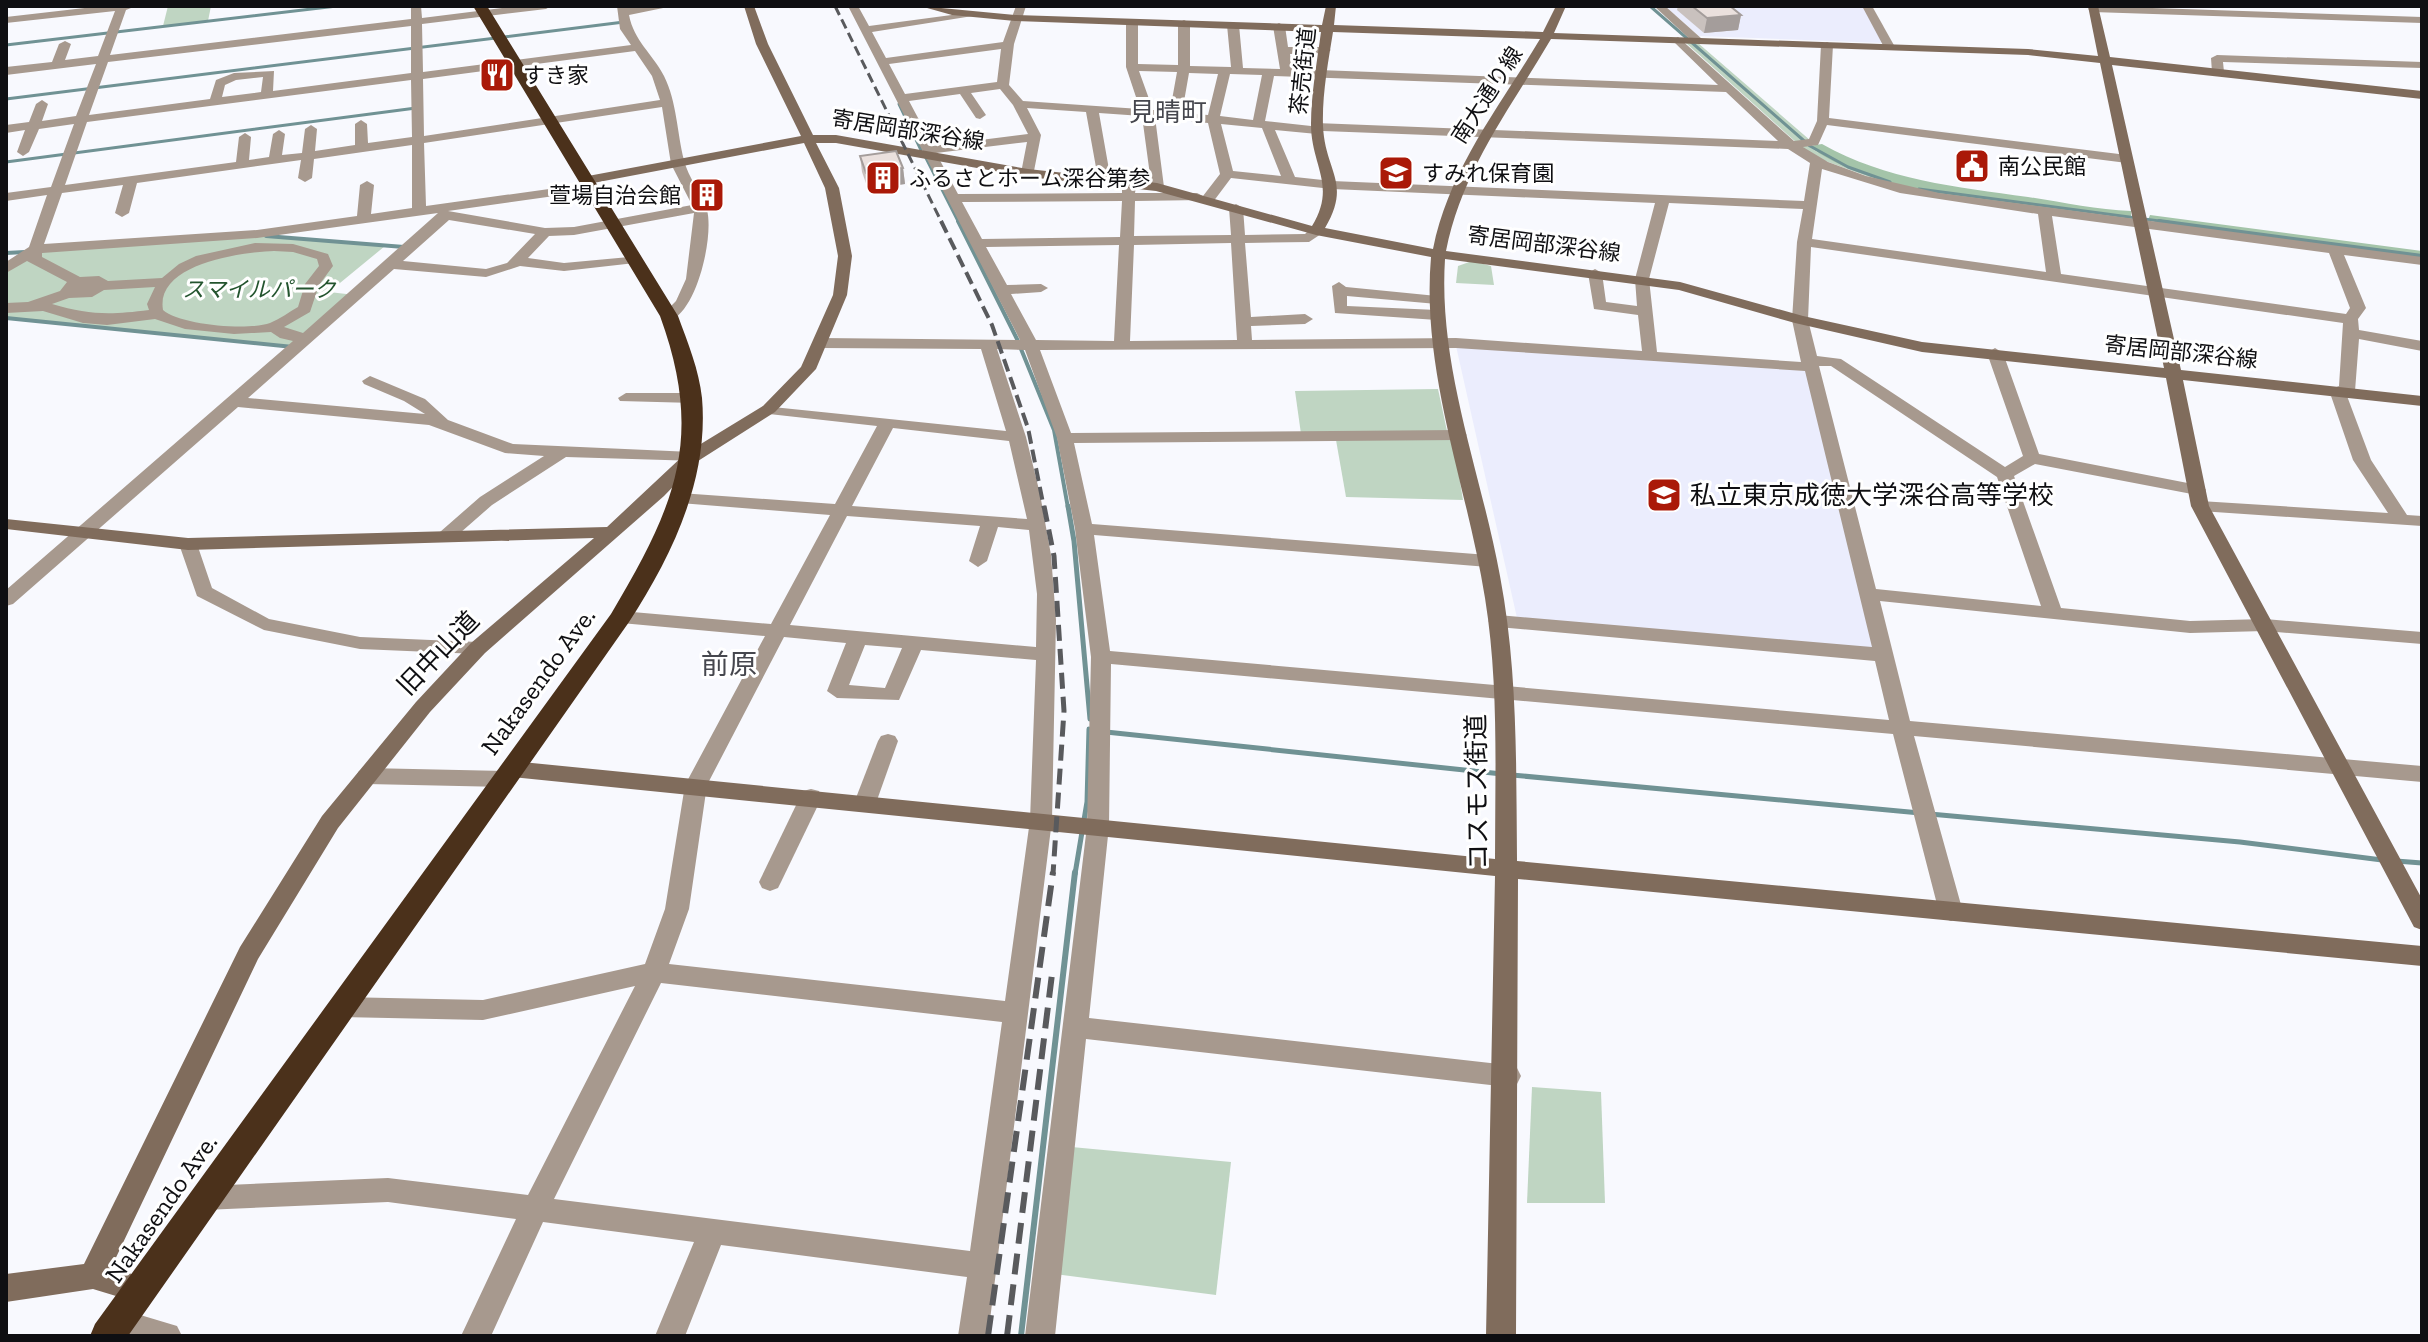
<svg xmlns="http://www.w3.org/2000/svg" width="2428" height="1342" font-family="'Zilla Slab','Noto Sans JP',serif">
	<rect width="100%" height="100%" fill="#f8f9fe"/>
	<g fill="#ebedfd">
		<path d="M1665,6H1864L1884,43L1699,36Z"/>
		<path d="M1456,346L1808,371L1878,645L1869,648L1517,618Z"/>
	</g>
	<g fill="#bfd5c2">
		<path d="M168,6H211L208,21L163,26Z"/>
		<path d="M1686,43H1698L1811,141L1804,143L1817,152L1919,189L2131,217L2132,221L1939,196L1894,186L1820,159L1798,144Z"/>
		<path d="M257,234L385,246L329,292L355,295L294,347L6,318V269L35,249Z"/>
		<path d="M1472,261L1491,266L1494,285L1456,283L1458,266Z"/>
		<path d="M1438,389L1447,431L1301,434L1295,391Z"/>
		<path d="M1453,439L1463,500L1346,497L1336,440Z"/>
		<path d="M1532,1087L1601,1092L1605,1203H1527Z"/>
		<path d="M1061,1146L1231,1162L1216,1295L1047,1273Z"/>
	</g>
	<g fill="#a4c4a9">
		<path d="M1822,144C1886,180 1956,187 2028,197C2062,202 2096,210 2131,211V217C2045,207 1877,199 1809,146Z"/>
		<path d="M2150,215L2422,251V256L2148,220Z"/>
	</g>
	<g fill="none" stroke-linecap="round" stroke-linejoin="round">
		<g stroke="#709294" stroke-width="3">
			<path d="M1650,6L1810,146L1848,167L1890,182"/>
			<path d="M6,45L337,6"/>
			<path d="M6,99L624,22"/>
			<path d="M899,104L921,150"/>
			<path d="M925,156L959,223"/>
			<path d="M6,162L416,108"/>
			<path d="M1919,189L2174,223"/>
		</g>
		<g stroke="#709294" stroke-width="4">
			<path d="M958,221L1019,343"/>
			<path d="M2159,221L2422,256"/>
			<path d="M266,236L404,247"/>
			<path d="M6,253L25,252"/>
			<path d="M6,318L293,347"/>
			<path d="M1021,349L1054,430L1068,508"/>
		</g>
		<g stroke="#709294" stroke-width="5">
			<path d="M1068,506L1074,541L1090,719"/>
			<path d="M1106,732L1502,774"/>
			<path d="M1512,775L1920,813"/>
			<path d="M1930,814L2240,842L2382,860"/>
			<path d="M2396,861L2422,863"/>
			<path d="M1075,874L1087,802L1089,729"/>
		</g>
		<path stroke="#709294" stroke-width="6" d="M1021,1336L1075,872"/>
		<g fill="#a7998e" fill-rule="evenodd">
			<path d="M102,6H136L126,10L110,55L411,19V6H421L422,18L519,6H551L546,9L422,24L423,72L631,45L620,29L617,6H673L629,15C634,41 652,53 664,76C677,102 677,133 684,160C688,178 702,193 707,210C714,236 697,312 669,321L661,316L676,301L686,279L694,213L574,235L549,236L528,258L564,263L640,256L642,259L635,263L564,271L520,266L486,277L394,269L248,398L425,414L404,401L364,384L362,381L370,376L425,399L448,420L513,444L692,452L701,457L698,461L566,457L492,505L452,540L446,542L437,536L440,532L480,497L544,456L505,453L429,425L238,407L13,604L6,606V590L293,341L280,338L271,332L234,334L185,329L155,319L107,325L83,323L43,311L6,313V303L28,302L60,291L67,282L27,261L6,273V262L29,247L47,195L6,201V193L51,187L74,124L39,129L29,152L23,156L17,152L25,130L6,133V125L29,122L36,104L42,100L48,104L42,121L76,116L96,64L6,75V67L52,62L59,44L65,41L71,44L65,60L98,56L115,11L6,23V17ZM411,26V73L273,91L274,71L234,73L216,80L210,99L89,115L108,62ZM635,51L652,76L660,100L424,136L423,79ZM263,77L261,92L222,97L225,85L236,80ZM411,80L412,137L368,143L367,124L361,120L355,124V145L315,151L317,129L311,125L305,129L302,153L282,155L285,134L279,130L273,134L269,157L249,160L251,137L245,133L239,137L236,162L65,185L87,122ZM662,107L671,164L692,205L574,227L545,228L448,211L597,190L599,187L592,183L426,206L424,143ZM412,145V208L371,214L374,185L367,181L360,185L357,216L257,230L44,244L62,193L123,185L115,213L122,217L129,213L137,183L301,160L298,178L305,182L312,178L314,159ZM438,213L303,333L284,327L310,312L319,285L333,266L328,254L293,244L255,243L196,256L179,264L162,278L108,281L99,276L80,277L42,257V253L257,238ZM449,220L535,234L507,263L486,269L403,261ZM274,251L293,252L317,259L319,266L305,284L298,307C289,312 280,319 270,323C248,331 180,325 163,310C155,263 244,252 274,251ZM155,287L147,304L149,310C110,315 89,315 52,304L69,298L92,297L104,290Z"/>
			<path d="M848,6H858L869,26L974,12L979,15L872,32L886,58L1003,42L1016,6H1026L1014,44L1009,85L1023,101L1140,109L1126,67V22L1132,19L1138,22V64L1178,65V23L1184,20L1190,23V66L1231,67L1227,25L1233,22L1239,25L1243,68L1280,69L1273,26L1279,23L1285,26L1288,47H1325L1331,50L1325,53L1290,54L1292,69L1718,85L1674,42L1672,40L1678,37L1794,141L1809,139L1817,121L1821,45L1827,42L1833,45L1829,118L2127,155L2133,159L2127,163L1827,125L1818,145L1803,147L1828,162L1866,176L1939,193L2422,257V265L2344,255L2366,308L2358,319L2359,330L2422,341V351L2359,339L2355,391L2347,396L2371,460L2407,515L2422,516V526L2200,511L2191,506L2200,501L2388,513L2353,460L2329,390L2339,386L2343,323L1811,247L1808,320L1817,356L1841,359L2005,467L2023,456L1987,353L1995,348L2003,353L2039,454L2203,486L2206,490L2203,494L2197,495L2035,464L2014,476L2061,608L2190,621L2265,619L2422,632V644L2265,631L2190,633L1880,601L1910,721L2422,766V782L1914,736L1963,912L1959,918L1951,921L1943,918L1939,912L1893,734L1111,664L1109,826L1089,1018L1508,1065L1517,1068L1521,1076L1517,1084L1508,1087L1086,1039L1055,1336H1025L1087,826L1091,657L1075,529L1057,438L1025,350L997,349L1026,437L1040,494L1051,555L1056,620L1052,820L988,1336H958L967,1277L721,1245L685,1336H655L694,1242L543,1222L491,1336H461L516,1219L388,1202L204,1210L194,1207L190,1198L194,1189L204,1186L388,1178L528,1195L635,986L483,1020L341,1017L332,1014L329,1007L332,1000L341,997L483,1000L645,964L665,909L685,785L765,636L621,623L611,617L621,611L771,624L830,515L680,503L671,498L680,493L835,504L877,426L769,414L763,412L761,409L763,406L1006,431L981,349L821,348L813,343L821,338L1020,340ZM1001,49L997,82L905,94L889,64ZM1139,71L1177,72L1170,111L1153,110ZM1189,73L1218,74L1208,115L1182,113ZM1230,74L1262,75L1253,120L1220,116ZM1274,76L1726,92L1778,141L1316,123L1311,126L1265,121ZM1000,89L1013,105L1028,134L933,146L909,101L960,94L976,118L980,119L986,115L971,93ZM1027,108L1086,112L1099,184L1111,181L1099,113L1142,116L1152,190L1164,187L1155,117L1208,123L1220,174L1203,196L1197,193H1135L1136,187L1129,183L1122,187V193L958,194L936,153L1027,142L1021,173L1033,176L1041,135ZM1221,124L1262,128L1281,176L1233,171ZM1275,130L1317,134L1323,131L1788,149L1810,163L1804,201L1332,181L1295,177ZM1822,169L1900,193L2038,214L2046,272L1812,239ZM1231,178L1332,189L1655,203L1635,279L1637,306L1606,302L1602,273L1595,269L1588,273L1594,309L1638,315L1642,351L1456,338L1252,340L1251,326L1305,324L1313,319L1305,314L1251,317L1245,243L1309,242L1321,234V228H1311L1305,234L1245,235L1243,208L1236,204L1229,208L1231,235L1134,236L1135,201L1202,200L1208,203L1213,202ZM1122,201L1120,237L982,239L962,202ZM1669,203L1803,209L1797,242L1792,320L1801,362L1657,352L1649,279ZM2052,216L2329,253L2350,308L2346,314L2061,274ZM1231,243L1237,340L1130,341L1134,245ZM1119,245L1114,341L1036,340L1011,294L1041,292L1048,288L1041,284L1007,285L986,247ZM1456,348L1805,371L1872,647L1498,615L1488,621L1498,627L1875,661L1889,720L1110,651L1094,535L1488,567L1497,561L1488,555L1092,524L1074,443L1459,440L1467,435L1459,430L1071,433L1040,350ZM1819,366H1831L1997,477L2041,606L1876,589ZM893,428L1009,441L1027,519L852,506ZM847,516L980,526L969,561L978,567L987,561L998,527L1029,530L1037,594L1036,647L790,625ZM784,637L846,643L827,691L837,698L899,700L921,650L1036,660L1030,820L1005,1001L669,964L689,909L707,785ZM865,645L902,648L885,688L849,685ZM661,983L1002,1022L970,1251L554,1199Z"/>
			<path d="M1654,6H1665L1702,39V43H1694Z"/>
			<path d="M1862,6H1872L1895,47L1893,49H1885Z"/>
			<path d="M2092,6L2422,17V23L2093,12L2088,9Z"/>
			<path d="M2217,55L2422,62V68L2223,62L2224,72L2218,76L2212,72L2211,58Z"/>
			<path d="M1339,282L1346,287L1437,296L1444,300L1437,304L1347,296V306L1437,310L1445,315L1437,320L1335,313L1332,286Z"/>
			<path d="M626,393H694L702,398L694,403L620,401L618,398Z"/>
			<path d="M188,538L197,544L212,588L269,619L360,637L478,642L488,648L478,654L360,649L264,630L197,596L179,544Z"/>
			<path d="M888,734L895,736L898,741L876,803L873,809H857L854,803L878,741L881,736Z"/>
			<path d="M367,768L505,771L513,774L516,779L513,784L505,787L367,784L359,781L356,776L359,771Z"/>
			<path d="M811,789L819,791L822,797L781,882L778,888L770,891L762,888L759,882L800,797L803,791Z"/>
			<path d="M117,1308L177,1326L182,1336H117L107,1332L103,1322L107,1312Z"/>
		</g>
		<path fill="#806c5c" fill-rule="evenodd" d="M744,6H754L768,44L813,135H836L1028,169L1157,183L1312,226C1337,185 1311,166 1311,124C1311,94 1317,62 1321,32L1015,21L952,15L920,6L1015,15L1322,25L1326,6H1336L1334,25L1543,32L1556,6H1566L1554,33L2028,49L2098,56L2088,6H2098L2110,57L2422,91V99L2112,65L2181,370L2422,396V406L2183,380L2209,506L2422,899V930L2414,927L2191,506L2166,378L1922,352L1795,323L1679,290L1445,259C1438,367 1481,472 1500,576C1518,671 1516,766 1517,861L2422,946V966L1518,879L1516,1336H1486L1495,876L512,777L504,774L501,769L504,764L512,761L1495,859C1495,772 1499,685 1485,598C1467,485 1421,372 1431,257L1316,235L1156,191L1028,177L836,143H816L839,188L852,256L847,295L816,369L775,412L698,461L664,496L485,653L430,712L338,828L258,959L111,1268L149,1279L153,1289L149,1299L139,1303L93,1289L6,1302V1274L84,1264L240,947L322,816L416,702L471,643L594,538L188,550L6,529V519L188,538L607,527L686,453L763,406L801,367L833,295L838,256L825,188L804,143L588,184L581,180L588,176L801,136L756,44ZM1333,32L1540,39C1499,108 1449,169 1433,249L1325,228C1352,182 1325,172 1323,126C1322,95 1328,63 1333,32ZM1551,39L2028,55L2100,63L2164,368L1922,342L1803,316L1680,282L1446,251C1462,170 1510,109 1551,39Z"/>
		<path fill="#4b311b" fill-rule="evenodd" d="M473,6H487L678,316C688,343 699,370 702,398C709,479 672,556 629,622L128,1336H90L95,1324L611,614C675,506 705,439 660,316Z"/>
		<path stroke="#595a5d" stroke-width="3" stroke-dasharray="10 5" stroke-linecap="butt" d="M835,6L942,223"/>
		<path stroke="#595a5d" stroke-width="4" stroke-dasharray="13 6" stroke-linecap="butt" d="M941,221L992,325L1028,428L1044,508"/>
		<path stroke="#595a5d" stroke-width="5" stroke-dasharray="16 8" stroke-linecap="butt" d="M1044,506L1054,556L1064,711L1053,874"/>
		<g stroke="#595a5d" stroke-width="6" stroke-dasharray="21 10" stroke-linecap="butt">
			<path d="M988,1336L1053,872"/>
			<path d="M1007,1336L1052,974"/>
		</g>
	</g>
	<g fill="#c9c1be">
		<path d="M1678,6H1730L1741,15L1738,30L1704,33L1677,10Z"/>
		<path d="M860,156L903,168L905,184L868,189L862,172Z"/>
	</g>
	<g fill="#a49d9b">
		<path d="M1741,15L1738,30L1704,33L1707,18Z"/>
		<path d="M903,168L905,184L868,189L866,173Z"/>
	</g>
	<g fill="#eae0dd" stroke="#a49d9b" stroke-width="2">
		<path d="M1692,6H1730L1741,15L1707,18Z"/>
		<path d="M896,151L903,168L866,173L860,156Z"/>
	</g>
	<defs>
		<symbol id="restaurant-square" viewBox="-11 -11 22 22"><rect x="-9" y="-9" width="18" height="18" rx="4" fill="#aa1908" stroke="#fff"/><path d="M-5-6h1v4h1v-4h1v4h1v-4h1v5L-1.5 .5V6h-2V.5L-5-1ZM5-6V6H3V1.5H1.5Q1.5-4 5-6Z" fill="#fff"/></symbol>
		<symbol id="civic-square" viewBox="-11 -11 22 22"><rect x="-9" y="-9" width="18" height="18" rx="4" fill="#aa1908" stroke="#fff"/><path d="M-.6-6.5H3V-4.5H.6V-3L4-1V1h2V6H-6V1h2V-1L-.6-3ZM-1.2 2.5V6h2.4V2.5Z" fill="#fff"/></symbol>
		<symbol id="school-square" viewBox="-11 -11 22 22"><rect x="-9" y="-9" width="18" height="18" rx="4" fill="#aa1908" stroke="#fff"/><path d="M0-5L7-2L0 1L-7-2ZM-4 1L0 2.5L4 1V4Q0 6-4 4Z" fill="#fff"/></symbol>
		<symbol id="building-square" viewBox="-11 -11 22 22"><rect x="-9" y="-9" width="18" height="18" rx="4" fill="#aa1908" stroke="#fff"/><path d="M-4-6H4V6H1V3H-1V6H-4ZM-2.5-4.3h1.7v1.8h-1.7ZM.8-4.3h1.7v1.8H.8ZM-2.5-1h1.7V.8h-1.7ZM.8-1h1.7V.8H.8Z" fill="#fff"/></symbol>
	</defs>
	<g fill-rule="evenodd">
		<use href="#restaurant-square" x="477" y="55" width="40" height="40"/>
		<use href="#civic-square" x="1952" y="146" width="40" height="40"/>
		<use href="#school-square" x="1376" y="153" width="40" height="40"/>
		<use href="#building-square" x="863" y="158" width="40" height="40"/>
		<use href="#building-square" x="687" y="175" width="40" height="40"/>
		<use href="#school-square" x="1644" y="475" width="40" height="40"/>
	</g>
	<g text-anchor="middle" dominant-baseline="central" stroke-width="6" stroke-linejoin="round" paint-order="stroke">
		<g font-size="22" fill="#0f0f12" stroke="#fff">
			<text transform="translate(1303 71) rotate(-84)">茶売街道</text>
			<text transform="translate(1487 95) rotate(-57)">南大通り線</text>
			<text transform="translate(908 130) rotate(9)">寄居岡部深谷線</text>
			<text transform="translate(1544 244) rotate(7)">寄居岡部深谷線</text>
			<text transform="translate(2181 352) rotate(6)">寄居岡部深谷線</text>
		</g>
		<g font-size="22" fill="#0f0f12" stroke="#fff" text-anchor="start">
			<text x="523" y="75">すき家</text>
			<text x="1998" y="166">南公民館</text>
			<text x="1422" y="173">すみれ保育園</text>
			<text x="909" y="178">ふるさとホーム深谷第参</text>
			<text x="681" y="195" text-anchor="end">萱場自治会館</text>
		</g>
		<g font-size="22" font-style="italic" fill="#23542e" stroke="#fff">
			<text x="259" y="289">スマイルパーク</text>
		</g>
		<g font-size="26" fill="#46474e" stroke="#fff">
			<text x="1168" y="112">見晴町</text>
		</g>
		<g font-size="26" fill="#0f0f12" stroke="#fff" text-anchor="start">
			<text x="1690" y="495">私立東京成徳大学深谷高等学校</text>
		</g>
		<g font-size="26" fill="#0f0f12" stroke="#fff">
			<text transform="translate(438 653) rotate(-46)">旧中山道</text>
			<text transform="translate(538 681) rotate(-54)">Nakasendo Ave.</text>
			<text transform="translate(1477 792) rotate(-91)">コスモス街道</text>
			<text transform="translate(161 1208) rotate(-55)">Nakasendo Ave.</text>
		</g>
		<g font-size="28" fill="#46474e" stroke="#fff">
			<text x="729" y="664">前原</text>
		</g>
	</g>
	<rect width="2428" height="1342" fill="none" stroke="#0f0f12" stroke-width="16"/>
</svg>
